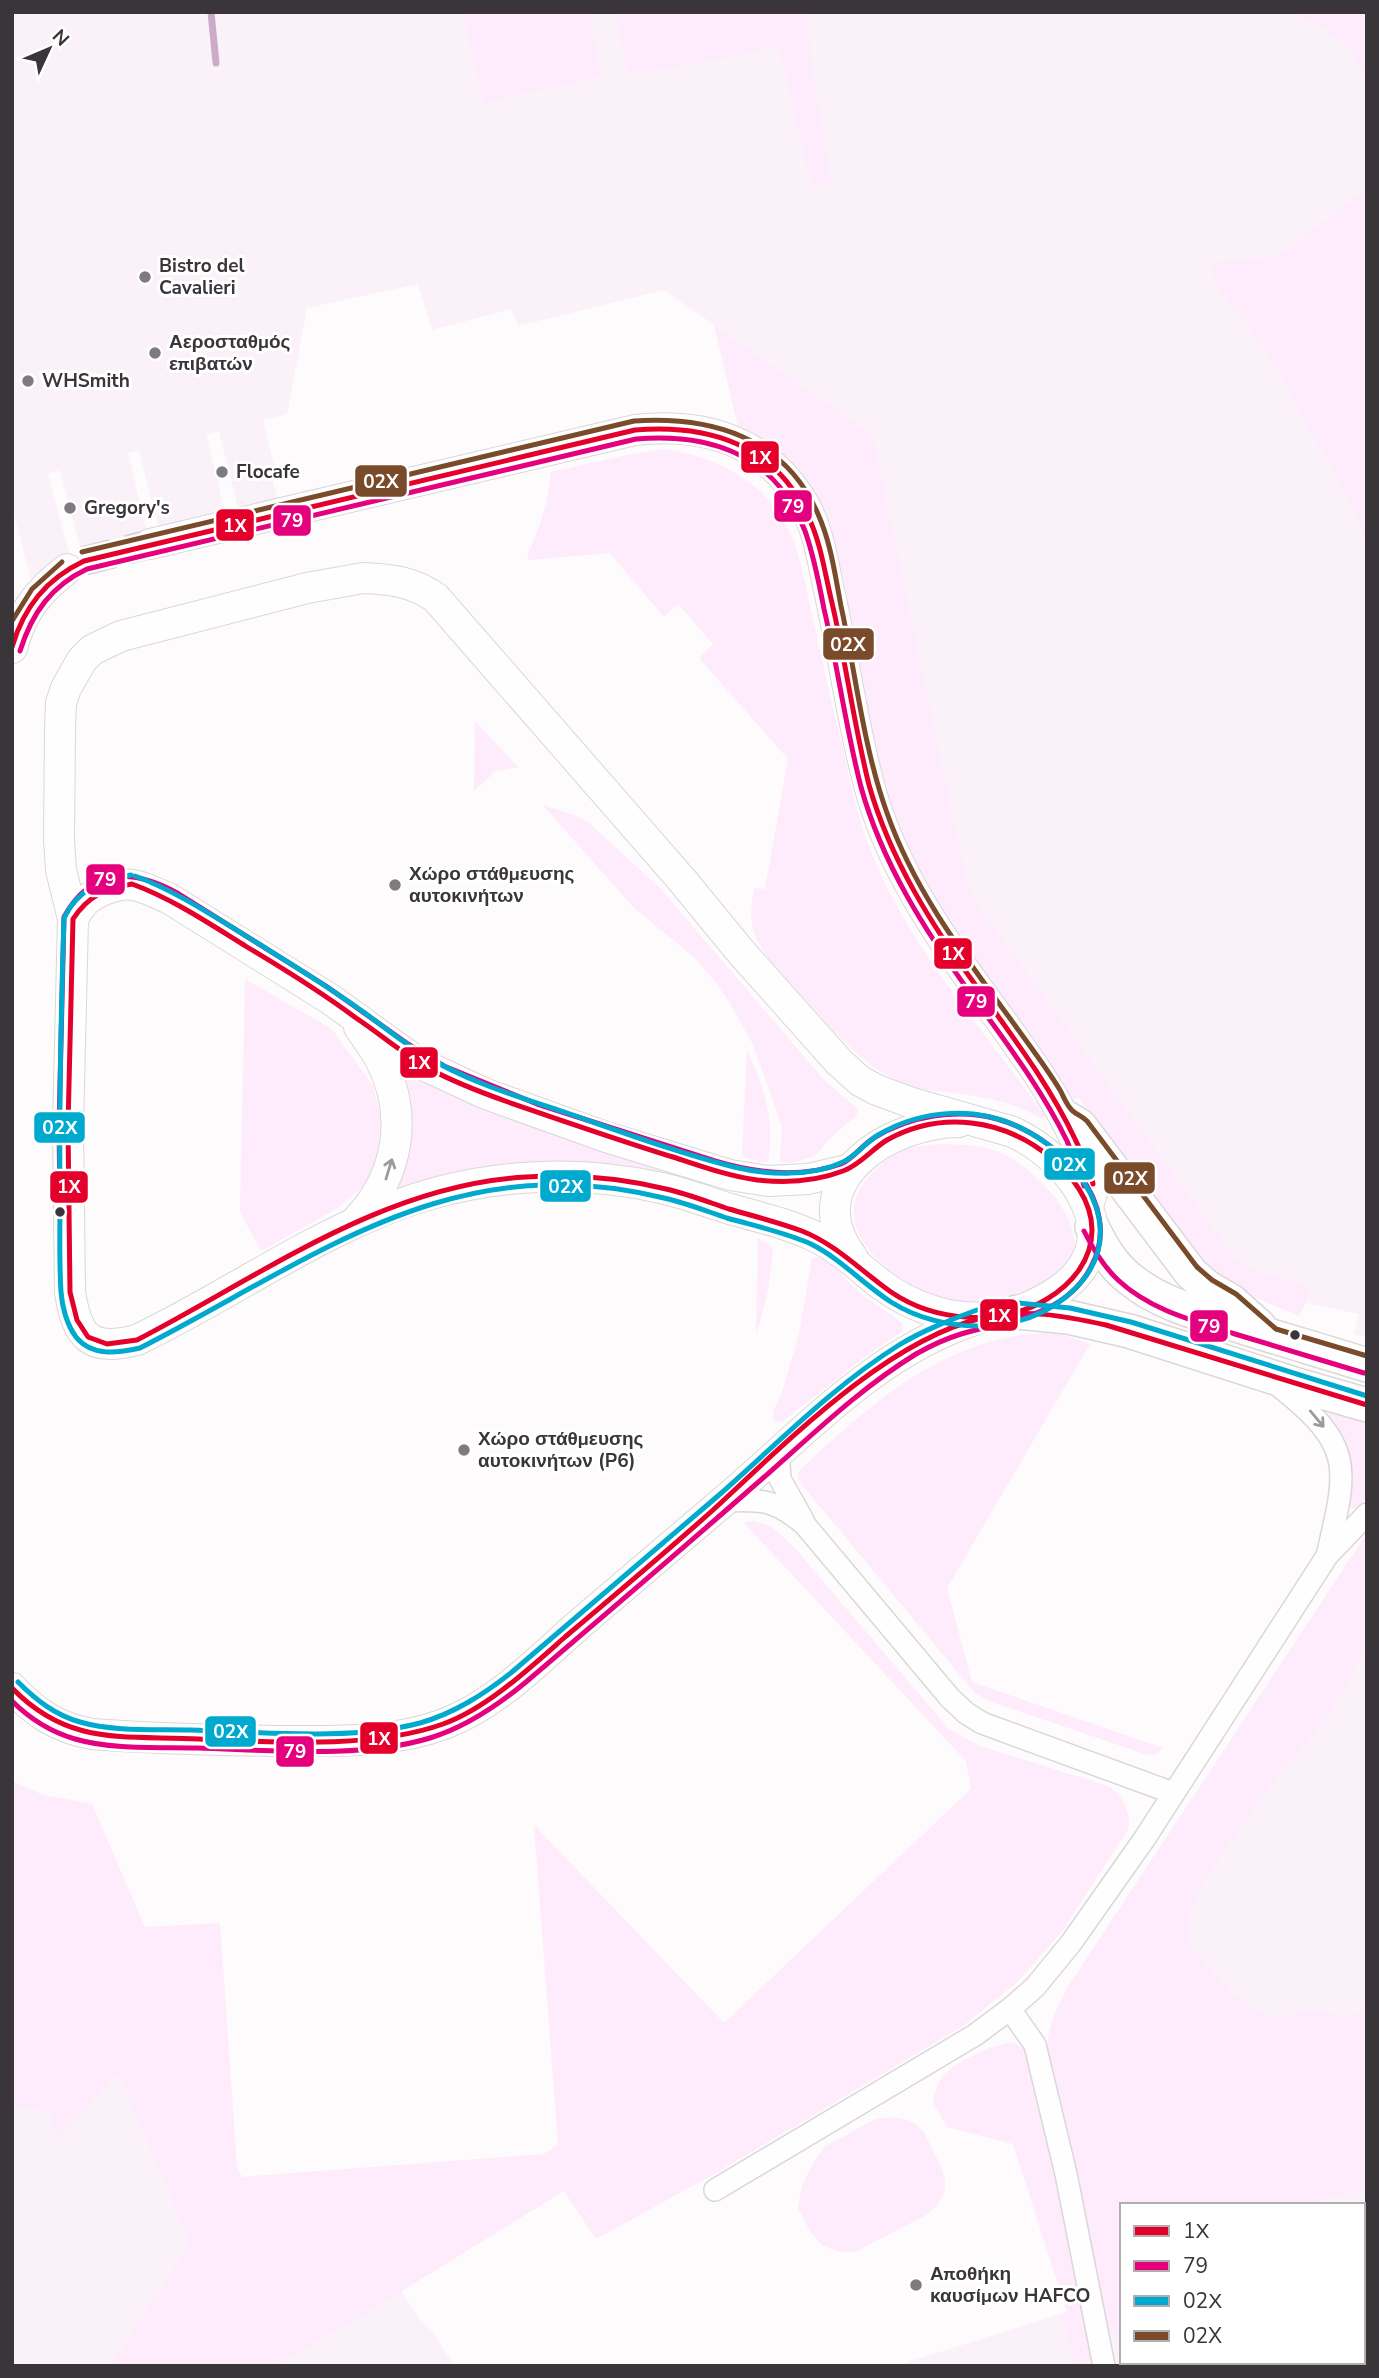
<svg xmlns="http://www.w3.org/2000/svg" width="1379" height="2378" font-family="'Nunito Sans',sans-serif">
	<rect width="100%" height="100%" fill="#fdfbfc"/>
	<g fill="#fbf1f9" fill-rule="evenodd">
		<path d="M12,12H1367V1338L1354,1334L1359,1314L1306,1303L1309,1287L1249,1268L1236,1259L977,904L967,879L958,840L873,435L664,290L518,326L512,309L432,330L418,284L307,308L287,414L263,420L275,470L270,472L282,515L242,525L219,431L206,434L229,528L163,545L139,451L128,453L151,548L85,565L60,470L48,474L73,568L31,579L12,507Z"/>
		<path d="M1367,1585V2366H895L1067,2312L1078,2090ZM1122,2205H1363V2362H1122Z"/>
		<path d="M12,1781L43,1795L92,1804L309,2345L401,2291L421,2321L433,2332L454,2366H12Z"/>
	</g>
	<g fill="#feebfb">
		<path d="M462,12H589L601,77L484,102Z"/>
		<path d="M615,12H808L810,54L831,183L811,185L779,46L704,62L629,74Z"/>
		<path d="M1285,12H1367V76L1353,52L1321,25Z"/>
		<path d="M1367,189V543L1359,520L1277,368L1243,319L1215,286L1213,263L1279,256Z"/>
		<path d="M714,325L873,435L958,840L967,879L977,904L1236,1259L1249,1268L1310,1287L1306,1303L1299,1316L1235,1289L1178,1242L1078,1097L1069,1103L968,957L908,855L879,773L845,585L829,520L817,498L738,427Z"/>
		<path d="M664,449C710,456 754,475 780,515C800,543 804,582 812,615C822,660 832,705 843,750C852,789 860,829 877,866C914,951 987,1037 1043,1112L1045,1121C1017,1103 986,1097 953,1093C938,1091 921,1090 906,1084C859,1066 830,1026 797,990C784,975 766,959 757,940C749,923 751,906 754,888L765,889L788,759L699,658L713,644L678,604L664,617L610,553L529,560L527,556C540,528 548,503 551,472L627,455Z"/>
		<path d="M475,721L518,767L496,771L474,791Z"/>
		<path d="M543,805L574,815L589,823L660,888L824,1080L856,1107L858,1111L856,1116L829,1139L815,1156L791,1163L780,1162L782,1126L753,1045L730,1003L714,980L695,958L633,907Z"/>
		<path d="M245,979L332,1029L373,1086L382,1122V1138L374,1168L363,1186L338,1208L261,1251L240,1212Z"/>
		<path d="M747,1050C764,1086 775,1122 768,1162H761L742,1156Z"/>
		<path d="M405,1073L487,1108L702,1180L701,1186L438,1179L400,1188L396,1186L402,1075Z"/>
		<path d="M937,1144C960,1145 983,1144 1005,1155C1037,1170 1102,1236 1062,1272C1052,1282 1034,1288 1021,1296C1009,1303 999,1302 986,1303C977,1303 967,1304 959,1303C906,1292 816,1232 871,1174C882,1163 896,1152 911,1148C919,1146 929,1145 937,1144Z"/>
		<path d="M758,1238L771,1246L773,1251L768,1291L756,1336Z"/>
		<path d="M818,1257L828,1261L860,1293L902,1323L903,1331L862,1359L783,1421L777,1422L773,1419V1412L781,1395L799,1334L812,1258Z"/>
		<path d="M1042,1333L1061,1334L1090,1344L947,1588L972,1682L1163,1748L1154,1755L1145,1754L989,1701L975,1693L798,1480V1472L804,1466C875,1401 942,1340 1042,1333Z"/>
		<path d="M1329,1410L1367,1417V1497L1356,1508L1352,1509L1348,1503L1344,1444L1328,1417Z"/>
		<path d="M752,1521L769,1525L792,1545L949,1729L980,1746L1105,1785C1121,1791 1132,1813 1128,1830L1063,1930L1038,1959L1015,1984L963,2026L718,2172L596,2239L564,2191L355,2320L273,2366H111L190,2243L118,2072L59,2138L48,2111L12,2107V1781L43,1795L92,1804L145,1927L220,1923L237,2167L242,2177L544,2154L558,2144L534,1825L724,2023L971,1789L966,1761L744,1523Z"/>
		<path d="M1367,1533V1641L1347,1684L1329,1715L1272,1783L1202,1883L1190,1914L1187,1940C1201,1962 1245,2012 1271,2017C1285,2020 1300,2010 1314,2011C1338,2014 1343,2020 1367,2010V2196L1365,2188L1303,2205H1122V2334L1114,2335L1105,2318L1046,2061C1047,2031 1053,2015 1067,1988Z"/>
		<path d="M1013,2042L1029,2053L1099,2366H1077L1060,2314L1067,2312L1013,2144L947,2127L933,2102C935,2093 937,2084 943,2076C954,2062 995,2044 1013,2042Z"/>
		<path d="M893,2117C902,2119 913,2120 919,2127C925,2133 929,2143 933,2151C947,2177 953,2192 928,2214L855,2252H840L822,2245L811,2233L798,2208L802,2185L814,2162L826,2146L875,2119Z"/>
	</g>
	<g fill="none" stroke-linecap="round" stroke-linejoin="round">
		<path stroke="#ceaaca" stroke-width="7" d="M211,12L216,63"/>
		<path stroke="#d6d3d5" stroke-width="30" stroke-dasharray="30 15" stroke-linecap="butt" d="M84,561L150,544"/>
		<defs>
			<g id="street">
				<path d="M1280,1387C1356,1447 1347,1469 1327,1556"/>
				<path d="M778,1451L780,1479L803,1520"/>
				<path d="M725,1501C762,1499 776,1500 805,1525L950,1698L966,1713L982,1723L1173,1793"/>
				<path d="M1010,2009L1035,2045L1066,2174L1104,2366"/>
				<path d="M715,2190L975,2035L1010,2009L1035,1987L1071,1943L1145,1838L1327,1556L1367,1514"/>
			</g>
			<g id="secondary">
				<path d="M150,544L635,430C706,422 769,442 806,508C819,533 823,563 829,590C843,652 851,715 867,777C883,844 919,905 958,961C1000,1022 1049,1079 1079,1147C1085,1159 1094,1173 1093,1187C1093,1192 1091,1197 1089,1202"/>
				<path d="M363,578C391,579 414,582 436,598L682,880L741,952L839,1062L860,1081L877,1090L912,1103L1013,1132C1074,1161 1132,1240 1058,1291C1041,1302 1023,1311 1003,1315C957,1324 911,1309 874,1279C855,1263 838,1248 816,1237C789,1224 759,1217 730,1209C707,1202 684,1193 661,1188C569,1167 469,1175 382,1211C297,1246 220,1300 137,1340C89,1352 77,1337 70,1292L68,1126L73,919L61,870L59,840L60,729L61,703L66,688L82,660L92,650L121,636L307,588Z"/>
				<path d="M12,648C21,613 38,591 67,569"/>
				<path d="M73,919C76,915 78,909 82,905C91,893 118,882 133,885C146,887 158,894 170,899L330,999L417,1062L486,1094L606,1137L730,1175L768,1181L808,1179L851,1169"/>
				<path d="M357,1220C399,1175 409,1115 380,1059C374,1048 366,1038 359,1027"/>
				<path d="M853,1258C795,1182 889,1122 959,1122"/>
				<path d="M12,1688C35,1713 58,1728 92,1734C153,1739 215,1740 276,1741C332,1741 391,1744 444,1724C498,1704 541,1657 583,1621C630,1581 677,1541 724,1501C803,1434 873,1354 974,1320"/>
			</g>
			<g id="primary">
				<path d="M1067,1118L1080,1126L1191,1273L1207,1287L1231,1301L1259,1326"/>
				<path d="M1092,1227C1102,1247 1112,1265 1130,1279C1159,1303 1197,1313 1233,1324C1277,1338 1322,1351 1367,1365"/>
				<path d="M1017,1312L1068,1317L1129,1331L1294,1384L1367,1405"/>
			</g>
		</defs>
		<use href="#street" stroke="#dad7d9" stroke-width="24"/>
		<use href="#secondary" stroke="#dad7d9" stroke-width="32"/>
		<use href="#primary" stroke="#dad7d9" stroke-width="36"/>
		<use href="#street" stroke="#fffeff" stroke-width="21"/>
		<use href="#secondary" stroke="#fffeff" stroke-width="30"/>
		<use href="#primary" stroke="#fffeff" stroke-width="33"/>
		<defs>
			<g id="bus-1">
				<path d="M12,647C24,607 46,579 84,561L635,430C708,424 775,444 808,516C821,543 825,574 832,603C846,663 854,725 869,785C890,859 932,926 977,987C1012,1036 1049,1084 1075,1139C1082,1154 1090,1168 1093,1184"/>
				<path d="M132,884C173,899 210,924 247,947C284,969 321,992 356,1018C380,1034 402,1053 428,1068C453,1082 480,1092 508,1102C563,1121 618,1140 673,1157C701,1166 728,1176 757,1180C785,1183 817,1181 843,1171C860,1165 872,1149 887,1140C941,1110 1004,1119 1050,1157C1072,1175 1092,1201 1092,1230C1092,1260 1072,1284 1047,1299C1001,1327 935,1322 891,1292C861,1271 837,1245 802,1231C778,1222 753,1216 729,1209C708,1202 688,1194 666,1189C621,1178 572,1174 526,1177C382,1185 261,1276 137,1340L107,1344L88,1337L77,1320L70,1292L68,1126L73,919C88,896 106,888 132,884Z"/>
				<path d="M12,1688C69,1747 125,1735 199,1739C273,1742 374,1749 443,1724C486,1709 531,1667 565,1637C615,1595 665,1553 713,1510C785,1444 885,1341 982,1318C1023,1308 1065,1316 1106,1325L1367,1405"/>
			</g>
			<g id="bus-2">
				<path d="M20,651C32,613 51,586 87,569L636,439C711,433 776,455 805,531C814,556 819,583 824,609C838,668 846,729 861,787C882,863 925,931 971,994C1005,1041 1041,1088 1067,1141C1073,1156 1081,1170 1084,1186"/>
				<path d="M1084,1231C1093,1249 1103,1266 1118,1280C1150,1310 1194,1321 1235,1334C1278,1347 1321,1360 1364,1373"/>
				<path d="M12,1701C30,1719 51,1732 75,1739C113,1750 158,1747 197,1748C269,1750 361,1759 430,1738C466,1727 497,1706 526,1682C600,1619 674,1556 747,1492C802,1445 854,1392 916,1354C930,1346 945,1339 961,1334C1008,1320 1065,1317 1091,1267C1126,1202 1056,1135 997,1119C957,1108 909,1116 874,1138C862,1145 853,1159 841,1164C801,1178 755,1173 715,1161L537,1104L444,1066L408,1044L326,986L179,894C135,869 92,866 64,917L59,1126L60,1207"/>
			</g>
			<g id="bus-3">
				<path d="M131,875C102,880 77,890 64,918C61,1011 59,1103 60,1196C60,1228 59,1260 61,1292C62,1307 67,1325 76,1337C92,1357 118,1353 140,1348C318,1257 451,1146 664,1198C686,1203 706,1211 727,1218C755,1226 784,1232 811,1244C841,1259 863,1284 891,1302C942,1334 1019,1336 1067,1296C1135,1240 1088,1163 1025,1130C979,1105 922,1109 878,1135C865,1143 856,1156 843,1162C812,1177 767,1175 734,1167C678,1153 622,1132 567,1113C519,1097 468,1082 424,1055C402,1042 383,1026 362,1011C326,985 288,962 251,939C213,916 176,891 135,876"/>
				<path d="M1018,1303L1070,1308L1131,1322L1367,1396"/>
				<path d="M18,1682C36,1700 55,1715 80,1722C114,1732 156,1729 191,1730C262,1732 351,1741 420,1723C455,1713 484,1694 512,1672C581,1613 650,1554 719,1495C778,1443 832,1387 899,1345C924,1330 950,1320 977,1310"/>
			</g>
			<g id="bus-4">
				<path d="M82,552L634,421C711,416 785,437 818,514C831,543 835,575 841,606C856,675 863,746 887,813C917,899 977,972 1030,1046C1040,1060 1051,1075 1060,1090C1064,1097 1067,1107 1074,1112C1078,1115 1083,1117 1087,1121L1197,1267L1212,1280L1236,1294L1276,1329L1367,1356"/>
				<path d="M12,621L32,589L62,562"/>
			</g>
		</defs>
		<use href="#bus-1" stroke="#fff" stroke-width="10"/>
		<use href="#bus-2" stroke="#fff" stroke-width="10"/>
		<use href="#bus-3" stroke="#fff" stroke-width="10"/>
		<use href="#bus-4" stroke="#fff" stroke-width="10"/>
		<use href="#bus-1" stroke="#e4002b" stroke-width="5"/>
		<use href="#bus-2" stroke="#e5007d" stroke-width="5"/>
		<use href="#bus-3" stroke="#00a9ce" stroke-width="5"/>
		<use href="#bus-4" stroke="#7a4b2a" stroke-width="5"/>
	</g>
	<defs><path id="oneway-shaft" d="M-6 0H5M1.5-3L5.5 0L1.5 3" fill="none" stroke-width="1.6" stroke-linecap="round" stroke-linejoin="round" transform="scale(1.75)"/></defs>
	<g stroke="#9c9a9c">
		<use href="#oneway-shaft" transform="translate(389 1169) rotate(-73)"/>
		<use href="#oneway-shaft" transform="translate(1317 1419) rotate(50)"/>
	</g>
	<g fill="#7e7a7d" stroke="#fff" stroke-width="2.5">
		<circle cx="145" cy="277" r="7"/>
		<circle cx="155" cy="353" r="7"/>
		<circle cx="28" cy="381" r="7"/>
		<circle cx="222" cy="472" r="7"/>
		<circle cx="70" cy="508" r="7"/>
		<circle cx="395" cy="885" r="7"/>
		<circle cx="464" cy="1450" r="7"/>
		<circle cx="916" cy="2285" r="7"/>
	</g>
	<g fill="#393538" stroke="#fff" stroke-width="2.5">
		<circle cx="60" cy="1212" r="6"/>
		<circle cx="1295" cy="1335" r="6"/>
	</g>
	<g text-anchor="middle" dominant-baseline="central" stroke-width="6" stroke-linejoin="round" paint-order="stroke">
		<g font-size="19" font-weight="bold" fill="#393538" stroke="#fff" text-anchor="start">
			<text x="159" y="266">Bistro del<tspan x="159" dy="22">Cavalieri</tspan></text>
			<text x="169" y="342">Αεροσταθμός<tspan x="169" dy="22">επιβατών</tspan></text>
			<text x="42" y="381">WHSmith</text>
			<text x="236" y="472">Flocafe</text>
			<text x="84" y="508">Gregory's</text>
			<text x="409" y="874">Χώρο στάθμευσης<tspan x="409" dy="22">αυτοκινήτων</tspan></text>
			<text x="478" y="1439">Χώρο στάθμευσης<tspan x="478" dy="22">αυτοκινήτων (P6)</tspan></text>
			<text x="930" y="2274">Αποθήκη<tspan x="930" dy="22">καυσίμων HAFCO</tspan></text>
		</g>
	</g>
	<g stroke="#fff" stroke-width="2.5">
		<rect x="740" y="440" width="40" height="34" rx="7" fill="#e4002b"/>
		<rect x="354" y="464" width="54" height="34" rx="7" fill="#7a4b2a"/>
		<rect x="773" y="489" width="40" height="34" rx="7" fill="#e5007d"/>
		<rect x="272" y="504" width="40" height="33" rx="7" fill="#e5007d"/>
		<rect x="215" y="508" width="40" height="34" rx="7" fill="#e4002b"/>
		<rect x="822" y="627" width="53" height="34" rx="7" fill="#7a4b2a"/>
		<rect x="85" y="863" width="41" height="33" rx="7" fill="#e5007d"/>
		<rect x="933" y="937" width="40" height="33" rx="7" fill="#e4002b"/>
		<rect x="956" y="985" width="40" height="33" rx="7" fill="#e5007d"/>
		<rect x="399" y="1046" width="40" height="33" rx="7" fill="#e4002b"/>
		<rect x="33" y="1111" width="53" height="33" rx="7" fill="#00a9ce"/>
		<rect x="1043" y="1147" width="53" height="34" rx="7" fill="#00a9ce"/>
		<rect x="1103" y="1161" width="53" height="34" rx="7" fill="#7a4b2a"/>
		<rect x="539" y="1169" width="53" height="34" rx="7" fill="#00a9ce"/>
		<rect x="49" y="1170" width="40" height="34" rx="7" fill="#e4002b"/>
		<rect x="979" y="1298" width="40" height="34" rx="7" fill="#e4002b"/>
		<rect x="1189" y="1309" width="40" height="34" rx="7" fill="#e5007d"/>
		<rect x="204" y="1715" width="53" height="33" rx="7" fill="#00a9ce"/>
		<rect x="359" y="1721" width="40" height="34" rx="7" fill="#e4002b"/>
		<rect x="275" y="1735" width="40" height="33" rx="7" fill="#e5007d"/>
	</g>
	<g font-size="19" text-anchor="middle" font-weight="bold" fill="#fff">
		<text x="760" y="464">1Χ</text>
		<text x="381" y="488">02X</text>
		<text x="793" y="513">79</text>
		<text x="292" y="527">79</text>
		<text x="235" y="532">1Χ</text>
		<text x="848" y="651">02X</text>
		<text x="105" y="886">79</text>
		<text x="953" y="960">1Χ</text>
		<text x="976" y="1008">79</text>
		<text x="419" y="1069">1Χ</text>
		<text x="60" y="1134">02Χ</text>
		<text x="1069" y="1171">02Χ</text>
		<text x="1130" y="1185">02X</text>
		<text x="566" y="1193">02Χ</text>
		<text x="69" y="1193">1Χ</text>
		<text x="999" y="1322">1Χ</text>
		<text x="1209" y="1333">79</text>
		<text x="231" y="1738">02Χ</text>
		<text x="379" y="1745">1Χ</text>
		<text x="295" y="1758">79</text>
	</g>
	<rect width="1379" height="2378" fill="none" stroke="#393538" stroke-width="28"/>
	<rect x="1120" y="2203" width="245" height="161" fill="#ffffff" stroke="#b0aeaf" stroke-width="2"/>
	<rect x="1134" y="2226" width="35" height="10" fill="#e4002b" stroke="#b0aeaf" stroke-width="2"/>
	<text x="1183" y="2238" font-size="21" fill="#393538">1Χ</text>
	<rect x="1134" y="2261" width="35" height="10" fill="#e5007d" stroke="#b0aeaf" stroke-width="2"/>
	<text x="1183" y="2273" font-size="21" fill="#393538">79</text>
	<rect x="1134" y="2296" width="35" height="10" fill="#00a9ce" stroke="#b0aeaf" stroke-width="2"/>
	<text x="1183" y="2308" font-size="21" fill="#393538">02Χ</text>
	<rect x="1134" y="2331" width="35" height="10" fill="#7a4b2a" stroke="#b0aeaf" stroke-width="2"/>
	<text x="1183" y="2343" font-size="21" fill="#393538">02X</text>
	<g transform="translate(49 49) rotate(46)" stroke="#ffffff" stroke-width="5" paint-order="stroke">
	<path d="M0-5L12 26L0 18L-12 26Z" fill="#393538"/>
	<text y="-10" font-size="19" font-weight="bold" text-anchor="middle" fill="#393538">N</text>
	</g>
</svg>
